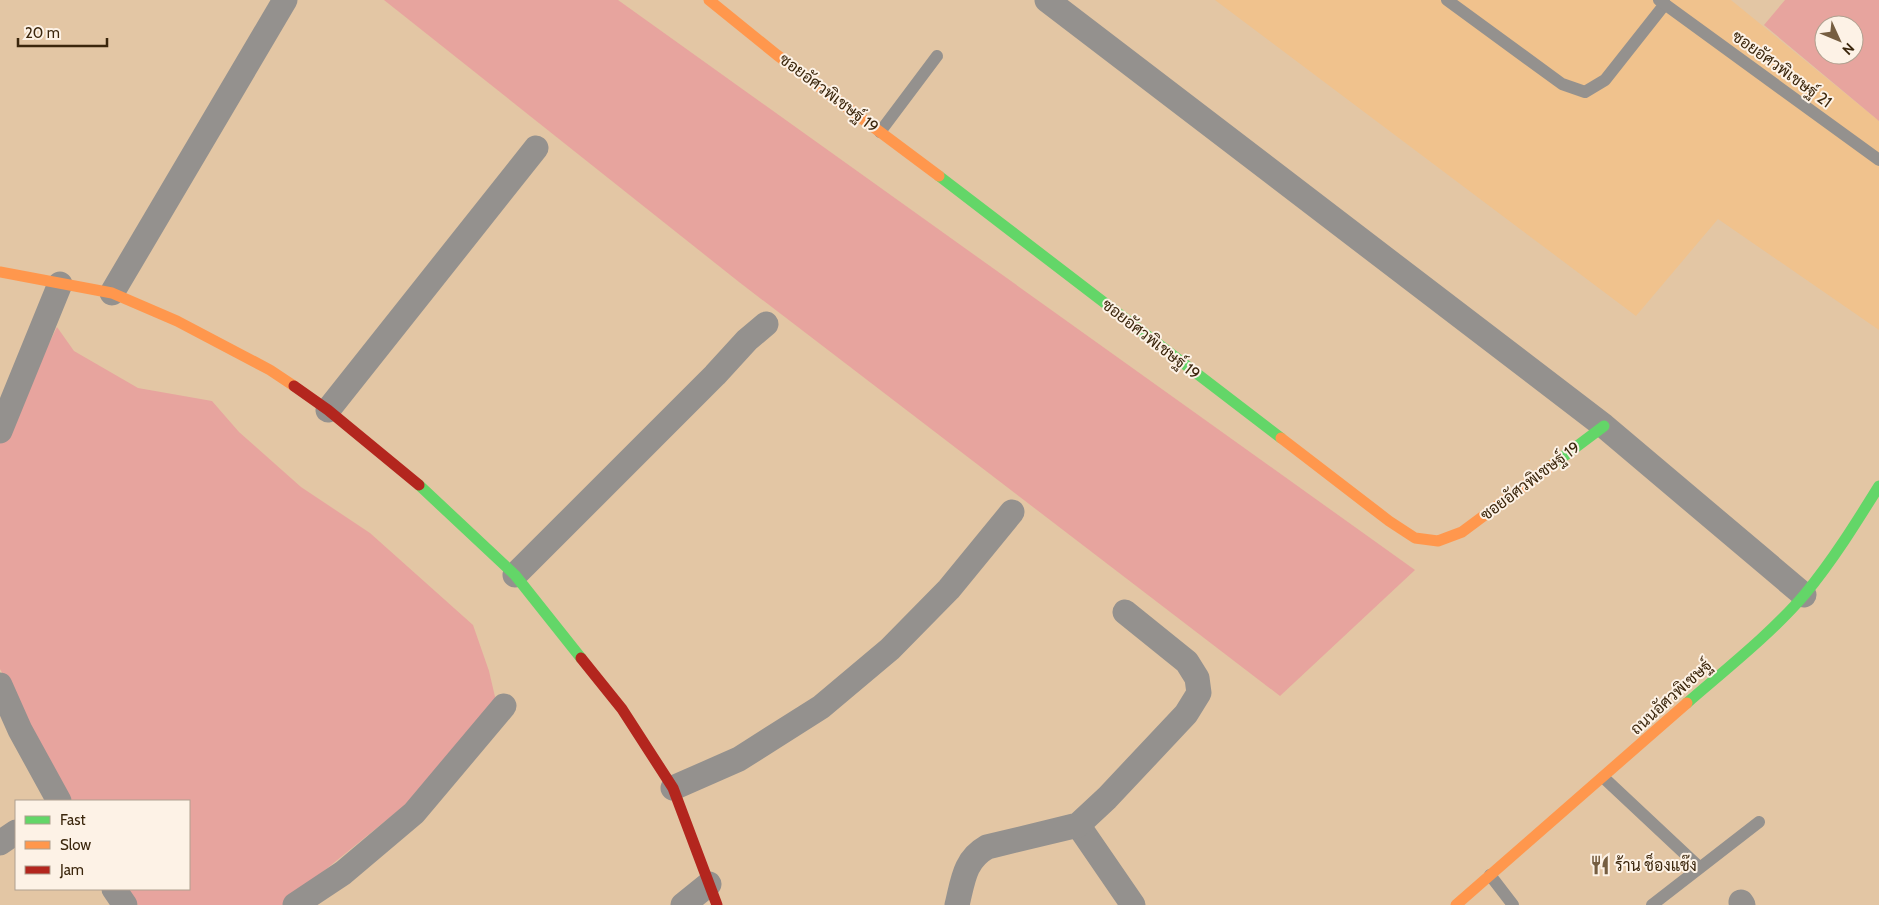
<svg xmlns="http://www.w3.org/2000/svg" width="1879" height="905" font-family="Cabin,Sarabun,sans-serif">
	<rect width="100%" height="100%" fill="#e3c6a4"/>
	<path fill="#f0c28d" d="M1215,0H1731L1879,121V330L1718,219L1636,316Z"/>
	<g fill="#e7a49e" fill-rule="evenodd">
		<path d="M384,0H618L1415,570L1280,696L739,282Z"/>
		<path d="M1785,0H1879V121L1764,25ZM1824,25H1854V55H1824Z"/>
		<path d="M57,327L74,351L138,388L212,401L239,432L301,487L370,533L473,625L489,671L496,701L405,805L282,905H138L128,889H189V801H72L0,669V442Z"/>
	</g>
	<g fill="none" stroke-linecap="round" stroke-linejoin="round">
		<g stroke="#94918e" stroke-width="12">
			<path d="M1447,0L1562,84L1585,92L1605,80L1665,4"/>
			<path d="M1659,0L1879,160"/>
			<path d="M880,132L937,56"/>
			<path d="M1604,778L1699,867"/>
			<path d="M1490,875L1513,905"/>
			<path d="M1652,905L1759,822"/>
		</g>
		<g stroke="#94918e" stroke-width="25">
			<path d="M1047,0L1604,426L1804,595"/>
			<path d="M112,293L285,0"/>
			<path d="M328,410L536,148"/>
			<path d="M0,431L60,284"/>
			<path d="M515,575L715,375L747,340L766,324"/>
			<path d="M0,685L20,730L59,801"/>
			<path d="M673,788L739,759L821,707L890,649L949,589L1012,512"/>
			<path d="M1078,825L1133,905"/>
			<path d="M0,843L16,832"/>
			<path d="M114,889L125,905"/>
			<path d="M1741,902L1743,905"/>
			<path d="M295,905L343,873L414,813L504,706"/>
			<path d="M683,905L709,884"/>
			<path d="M957,905C963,881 964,860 987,847L1078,825L1107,798L1186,714L1199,693L1197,678L1187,662L1125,612"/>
		</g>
		<g stroke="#63d668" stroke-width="11">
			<path d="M939,176L1281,438"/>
			<path d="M1552,465L1604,426"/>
			<path d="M419,485L515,575L581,658"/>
			<path d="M1687,703C1725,670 1773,632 1805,594C1833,560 1856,523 1879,486"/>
		</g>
		<g stroke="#ff974d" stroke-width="11">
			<path d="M709,0L777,55L939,176"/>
			<path d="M0,272L112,293L177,321L270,370L294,386"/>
			<path d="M1281,438L1389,521L1415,538L1438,541L1462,532L1552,465"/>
			<path d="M1456,905L1687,703"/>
		</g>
		<g stroke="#b3261e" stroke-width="11">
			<path d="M294,386L328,410L419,485"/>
			<path d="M581,658L622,709L673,788L717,905"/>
		</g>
	</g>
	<defs>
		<symbol id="restaurant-bare" viewBox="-9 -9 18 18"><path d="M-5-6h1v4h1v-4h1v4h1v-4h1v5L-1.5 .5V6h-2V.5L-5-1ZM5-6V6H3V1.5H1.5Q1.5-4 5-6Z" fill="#765e41" stroke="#fdf2e6" stroke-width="2.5" paint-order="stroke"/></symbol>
	</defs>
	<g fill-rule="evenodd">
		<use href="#restaurant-bare" x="1586" y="851" width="28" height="28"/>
	</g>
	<g text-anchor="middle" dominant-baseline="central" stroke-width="4" stroke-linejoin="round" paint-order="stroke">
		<g font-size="16" fill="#3b260c" stroke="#fdf2e6">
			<text transform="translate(1782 69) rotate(36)">ซอยอัศวพิเชษฐ์ 21</text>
			<text transform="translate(829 93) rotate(37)">ซอยอัศวพิเชษฐ์ 19</text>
			<text transform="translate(1151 339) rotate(38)">ซอยอัศวพิเชษฐ์ 19</text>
			<text transform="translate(1530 481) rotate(-37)">ซอยอัศวพิเชษฐ์ 19</text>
			<text transform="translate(1671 697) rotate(-42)">ถนนอัศวพิเชษฐ์</text>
		</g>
		<g font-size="16" fill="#3b260c" stroke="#fdf2e6" text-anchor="start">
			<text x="1615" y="865">ร้าน ช็องแช๊ง</text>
		</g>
	</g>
	<rect x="15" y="800" width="175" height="90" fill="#fdf2e6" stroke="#afa08f"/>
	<rect x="25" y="816" width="25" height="8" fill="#63d668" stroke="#afa08f"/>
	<text x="60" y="825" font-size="15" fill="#3b260c">Fast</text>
	<rect x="25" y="841" width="25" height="8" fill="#ff974d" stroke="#afa08f"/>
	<text x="60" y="850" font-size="15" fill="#3b260c">Slow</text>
	<rect x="25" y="866" width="25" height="8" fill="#b3261e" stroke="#afa08f"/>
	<text x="60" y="875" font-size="15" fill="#3b260c">Jam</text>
	<g transform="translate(1839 40) rotate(134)"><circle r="24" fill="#fdf2e6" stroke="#afa08f"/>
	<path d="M0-4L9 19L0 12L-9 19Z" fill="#765e41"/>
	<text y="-8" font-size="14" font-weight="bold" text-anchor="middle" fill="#3b260c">N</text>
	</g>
	<path d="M18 38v8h89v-8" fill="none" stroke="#3b260c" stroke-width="2.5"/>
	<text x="25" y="38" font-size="15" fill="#3b260c" stroke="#fdf2e6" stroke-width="4" paint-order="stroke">20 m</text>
</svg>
